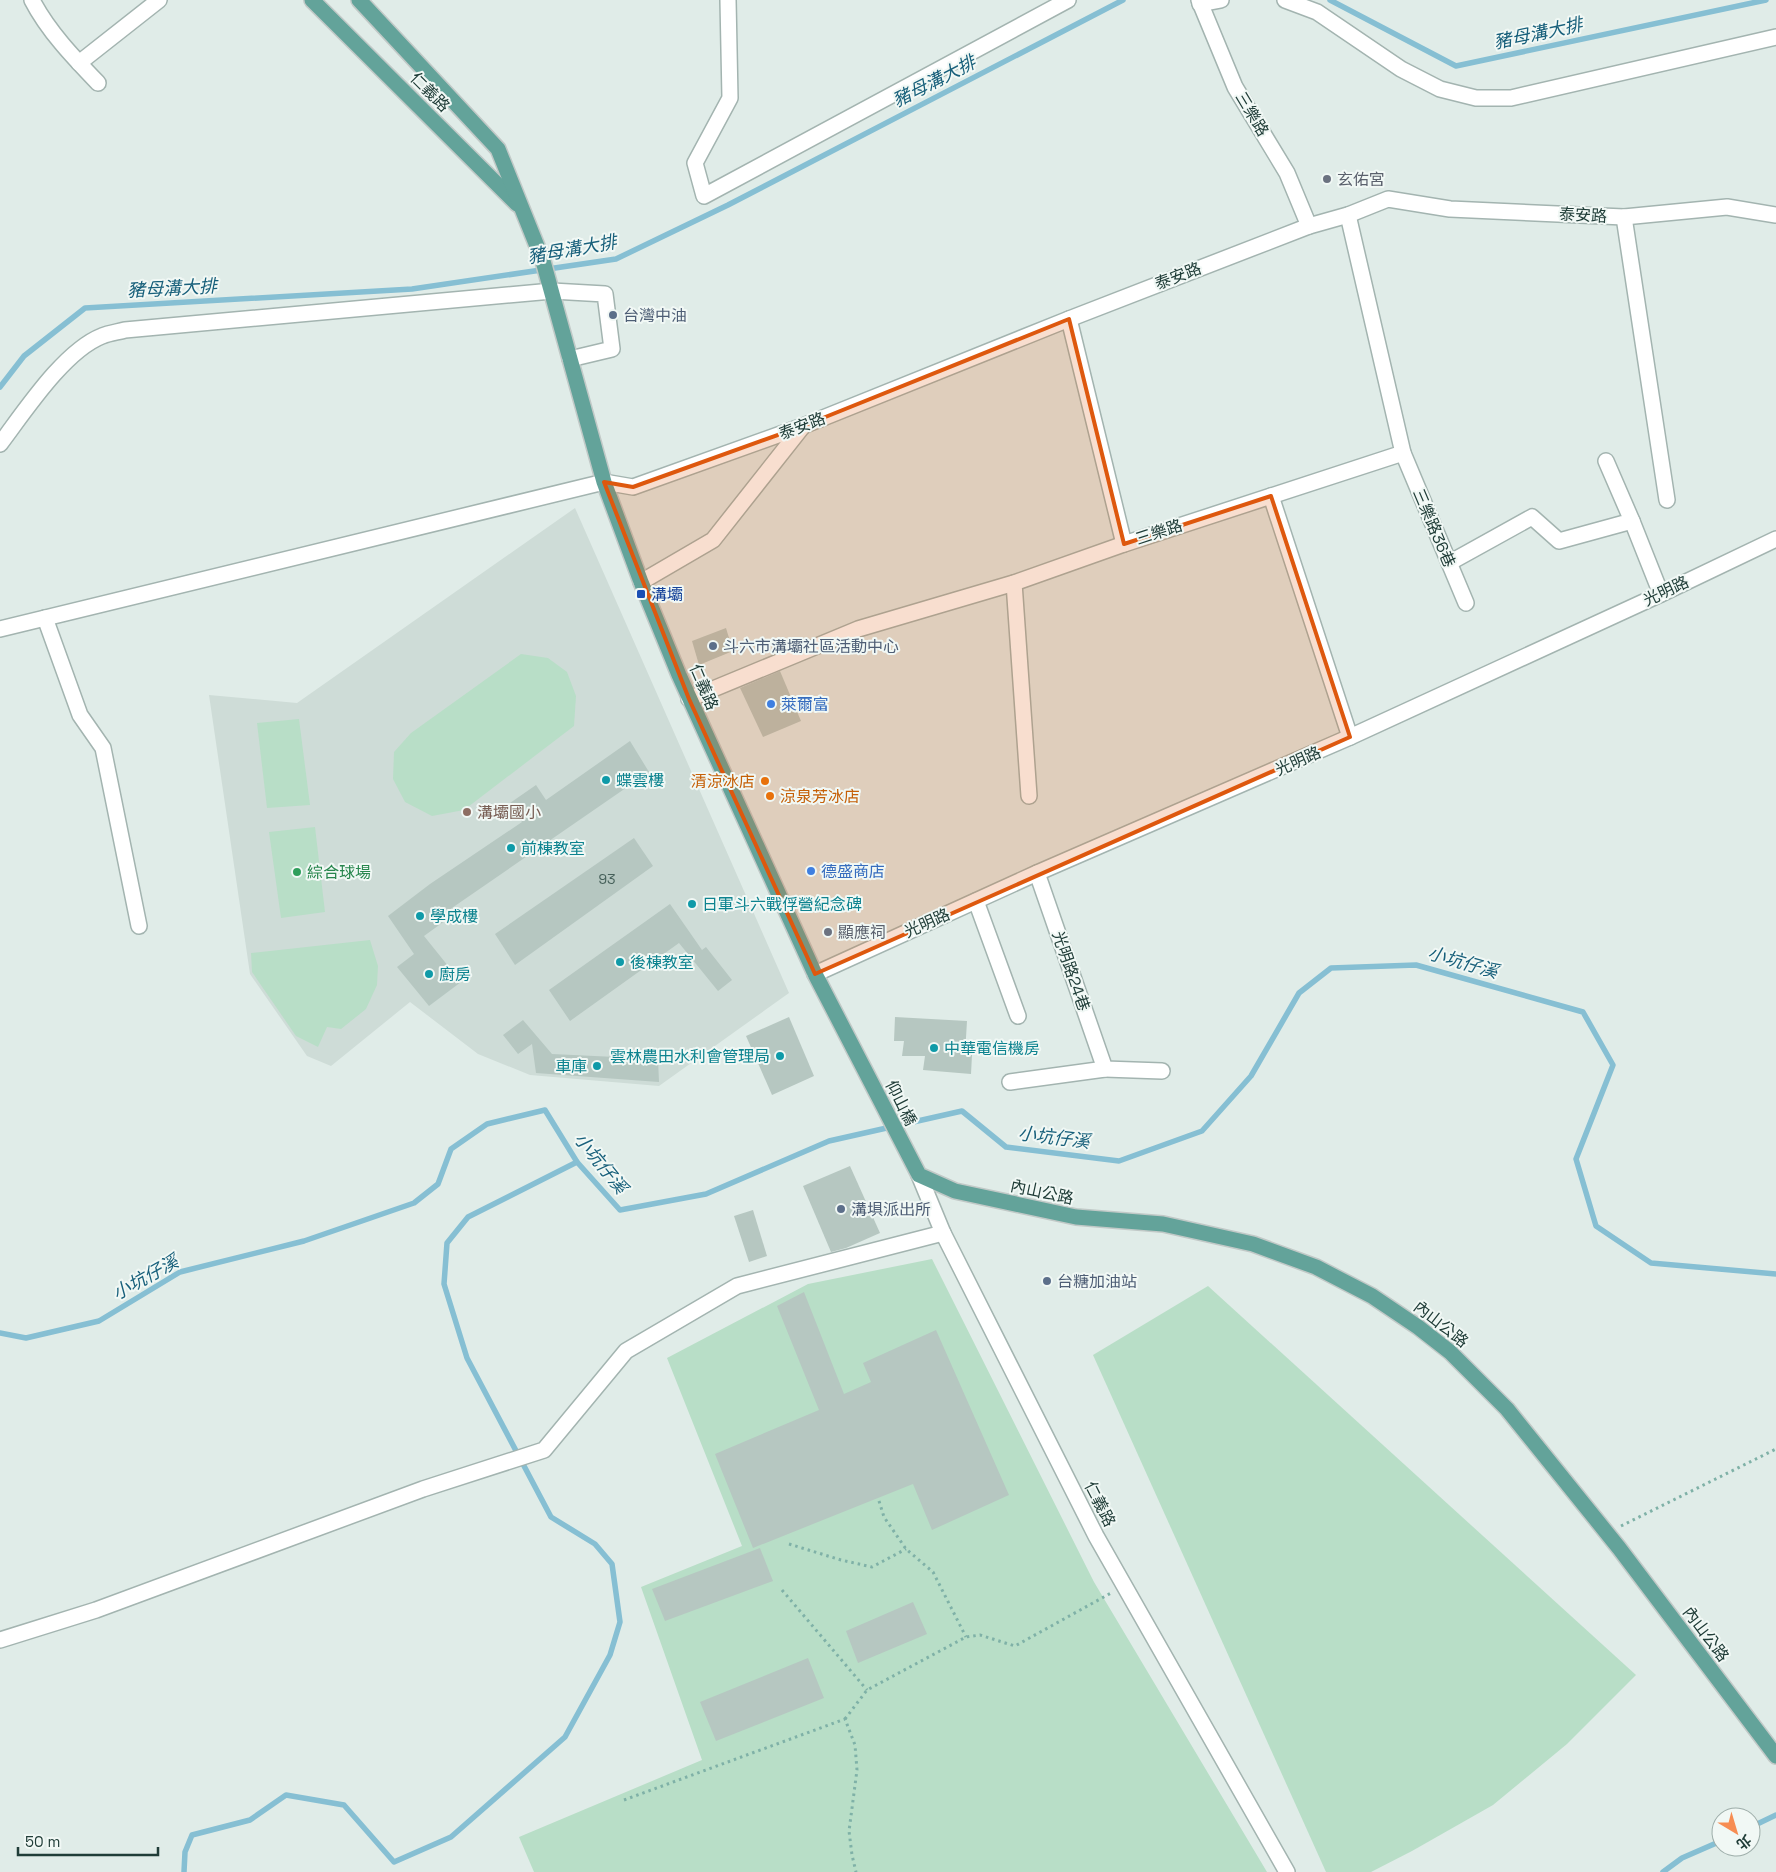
<svg xmlns="http://www.w3.org/2000/svg" width="1776" height="1872" font-family="'Space Grotesk','Noto Sans TC',sans-serif">
	<rect width="100%" height="100%" fill="#e0ece8"/>
	<path fill="#cedcd7" d="M575,508L789,993L659,1086L530,1075L478,1054L410,1002L331,1066L307,1056L250,974L209,695L297,703Z"/>
	<g fill="#b8dec7">
		<path d="M521,654L548,658L567,672L576,696L574,726L464,810L432,816L405,802L393,779L394,752L411,733Z"/>
		<path d="M299,719L310,805L267,808L257,723Z"/>
		<path d="M315,827L325,912L281,918L269,832Z"/>
		<path d="M370,940L378,966L377,985L366,1009L341,1029L327,1027L318,1047L296,1036L252,972L251,953Z"/>
		<path d="M932,1259L1094,1582L1267,1872H534L519,1837L702,1760L641,1587L742,1546L667,1358L808,1284Z"/>
		<path d="M1208,1286L1636,1675L1567,1744L1493,1805L1412,1851L1371,1872H1326L1093,1355Z"/>
	</g>
	<g fill="none" stroke-linecap="round" stroke-linejoin="round">
		<g stroke="#86bfd3" stroke-width="5.5">
			<path d="M1330,0L1456,66L1766,0"/>
			<path d="M0,387L24,356L85,308L412,289L616,259L728,205L1123,0"/>
			<path d="M0,1333L26,1338L99,1321L180,1272L304,1241L414,1203L438,1184L451,1149L487,1124L545,1110L577,1162L620,1210L706,1194L829,1141L962,1111L1006,1147L1119,1161L1202,1131L1251,1076L1299,993L1331,968L1416,965L1583,1012L1613,1065L1576,1159L1596,1226L1651,1263L1776,1274"/>
			<path d="M1751,1827L1776,1815"/>
			<path d="M184,1872L185,1852L192,1835L250,1820L286,1795L344,1805L394,1862L451,1837L565,1737L610,1655L620,1622L612,1564L595,1544L551,1517L467,1358L444,1284L447,1243L468,1217L577,1162"/>
			<path d="M1663,1872L1682,1858L1721,1841"/>
		</g>
	</g>
	<g fill="#b6c7c1">
		<path d="M726,628L733,651L699,665L692,641Z"/>
		<path d="M780,671L801,721L763,737L740,688Z"/>
		<path d="M630,741L649,772L449,910L453,915L424,936L461,982L429,1006L397,967L414,954L388,916L430,884L522,822L510,803L536,785L546,800Z"/>
		<path d="M634,838L653,866L515,965L495,934Z"/>
		<path d="M670,904L702,950L706,947L732,980L718,991L679,943L570,1021L549,990Z"/>
		<path d="M789,1017L814,1076L772,1095L746,1036Z"/>
		<path d="M895,1017L967,1021L965,1054L972,1055L971,1074L923,1070L925,1056H902L904,1041H894Z"/>
		<path d="M523,1020L552,1054L658,1059L659,1082L536,1073L532,1044L518,1054L503,1035Z"/>
		<path d="M850,1166L880,1233L846,1248L831,1252L803,1186Z"/>
		<path d="M753,1210L767,1256L749,1262L734,1216Z"/>
		<path d="M804,1292L844,1394L871,1382L863,1363L936,1330L1009,1495L932,1530L913,1484L753,1548L715,1454L819,1410L777,1306Z"/>
		<path d="M760,1548L773,1581L665,1621L652,1589Z"/>
		<path d="M913,1602L927,1634L858,1663L846,1631Z"/>
		<path d="M808,1658L824,1698L716,1741L700,1702Z"/>
	</g>
	<g fill="none" stroke-linecap="round" stroke-linejoin="round">
		<defs>
			<g id="minor">
				<path d="M32,0C48,31 74,58 98,83"/>
				<path d="M728,0L730,98L695,163L704,196L1068,0"/>
				<path d="M1199,0L1235,87L1287,173L1309,226"/>
				<path d="M1285,0L1317,12L1401,69L1440,89L1476,98H1511L1776,37"/>
				<path d="M1200,4L1221,0"/>
				<path d="M79,63L159,0"/>
				<path d="M1624,217L1667,500"/>
				<path d="M1069,319L1124,544"/>
				<path d="M0,444C25,411 64,351 102,336C109,333 118,332 125,330L552,291L605,294L612,349L570,359"/>
				<path d="M1403,453L1466,603"/>
				<path d="M1271,496L1350,737"/>
				<path d="M1632,521L1661,594"/>
				<path d="M1449,563L1532,517L1559,541L1632,521L1606,461"/>
				<path d="M641,582L713,540L803,426"/>
				<path d="M1014,583L1029,796"/>
				<path d="M45,618L80,715L103,748L139,926"/>
				<path d="M0,629L604,482L633,487L803,426L1069,319L1309,226L1348,215L1388,199L1450,209L1624,217L1727,207L1776,215"/>
				<path d="M689,699L858,629L1014,583L1124,544L1403,453L1348,215"/>
				<path d="M1037,873L1105,1069L1162,1071"/>
				<path d="M976,901L1018,1016"/>
				<path d="M815,974L1037,873L1350,737L1661,594L1776,539"/>
				<path d="M1010,1082L1105,1069"/>
				<path d="M919,1175L943,1233L1096,1536L1287,1872"/>
				<path d="M0,1640L96,1610L423,1489L544,1450L626,1351L737,1286L943,1233"/>
			</g>
			<g id="major">
				<path d="M312,0L517,204"/>
				<path d="M359,0L498,149L543,261L604,482L641,582L679,675L815,974L919,1175L955,1191L1076,1217L1163,1224L1253,1244L1316,1267L1372,1296L1418,1327L1450,1352L1507,1409L1619,1548L1776,1756"/>
			</g>
		</defs>
		<use href="#minor" stroke="#a3b4b0" stroke-width="18"/>
		<use href="#major" stroke="#c1c9c7" stroke-width="18"/>
		<g stroke="#7fb1a7" stroke-width="3" stroke-dasharray="2.5 4" stroke-linecap="butt">
			<path d="M879,1501L884,1517L906,1549L933,1572L966,1637"/>
			<path d="M1621,1526L1776,1449"/>
			<path d="M789,1544L841,1560L872,1567L906,1549"/>
			<path d="M782,1590L867,1690"/>
			<path d="M845,1719L867,1690L966,1637L980,1635L1015,1646L1111,1593"/>
			<path d="M624,1800L845,1719L855,1745L857,1770L849,1831L852,1855L856,1872"/>
		</g>
		<use href="#minor" stroke="#fff" stroke-width="15"/>
		<use href="#major" stroke="#63a39a" stroke-width="15"/>
	</g>
	<path fill="#de580e" fill-opacity="0.2" stroke="#de580e" stroke-width="4" stroke-linejoin="round" d="M1069,319L1124,544L1271,496L1350,737L815,974L689,699L604,482L633,487L803,426Z"/>
	<g fill="#6b7280" stroke="#f1f8f5" stroke-width="2">
		<circle cx="1327" cy="179" r="5"/>
		<circle cx="828" cy="932" r="5"/>
	</g>
	<g fill="#5c6f8a" stroke="#f1f8f5" stroke-width="2">
		<circle cx="613" cy="315" r="5"/>
		<circle cx="713" cy="646" r="5"/>
		<circle cx="841" cy="1209" r="5"/>
		<circle cx="1047" cy="1281" r="5"/>
	</g>
	<rect fill="#1a4fb4" stroke="#f1f8f5" stroke-width="2" x="636" y="589" width="10" height="10" rx="2.5"/>
	<g fill="#3f7fe0" stroke="#f1f8f5" stroke-width="2">
		<circle cx="771" cy="704" r="5"/>
		<circle cx="811" cy="871" r="5"/>
	</g>
	<g fill="#0f9aa8" stroke="#f1f8f5" stroke-width="2">
		<circle cx="606" cy="780" r="5"/>
		<circle cx="511" cy="848" r="5"/>
		<circle cx="692" cy="904" r="5"/>
		<circle cx="420" cy="916" r="5"/>
		<circle cx="620" cy="962" r="5"/>
		<circle cx="429" cy="974" r="5"/>
		<circle cx="934" cy="1048" r="5"/>
		<circle cx="780" cy="1056" r="5"/>
		<circle cx="597" cy="1066" r="5"/>
	</g>
	<g fill="#e8710a" stroke="#f1f8f5" stroke-width="2">
		<circle cx="765" cy="781" r="5"/>
		<circle cx="770" cy="796" r="5"/>
	</g>
	<circle fill="#8d6e63" stroke="#f1f8f5" stroke-width="2" cx="467" cy="812" r="5"/>
	<circle fill="#2e9e5b" stroke="#f1f8f5" stroke-width="2" cx="297" cy="872" r="5"/>
	<g text-anchor="middle" dominant-baseline="central" stroke-width="4" stroke-linejoin="round" paint-order="stroke">
		<g font-size="14" fill="#46605a">
			<text x="607" y="879">93</text>
		</g>
		<g font-size="16" fill="#203d38" stroke="#f1f8f5">
			<text transform="translate(430 92) rotate(45)">仁義路</text>
			<text transform="translate(1252 114) rotate(59)">三樂路</text>
			<text transform="translate(1583 215) rotate(3)">泰安路</text>
			<text transform="translate(1178 276) rotate(-21)">泰安路</text>
			<text transform="translate(802 426) rotate(-21)">泰安路</text>
			<text transform="translate(1434 528) rotate(67)">三樂路36巷</text>
			<text transform="translate(1159 532) rotate(-18)">三樂路</text>
			<text transform="translate(1666 591) rotate(-25)">光明路</text>
			<text transform="translate(704 687) rotate(67)">仁義路</text>
			<text transform="translate(1298 761) rotate(-24)">光明路</text>
			<text transform="translate(927 923) rotate(-24)">光明路</text>
			<text transform="translate(1071 971) rotate(71)">光明路24巷</text>
			<text transform="translate(901 1103) rotate(63)">仰山橋</text>
			<text transform="translate(1042 1192) rotate(12)">內山公路</text>
			<text transform="translate(1441 1324) rotate(38)">內山公路</text>
			<text transform="translate(1100 1504) rotate(63)">仁義路</text>
			<text transform="translate(1706 1634) rotate(53)">內山公路</text>
		</g>
		<g font-size="16" fill="#5b616d" stroke="#f1f8f5" text-anchor="start">
			<text x="1337" y="179">玄佑宮</text>
			<text x="838" y="932">顯應祠</text>
		</g>
		<g font-size="16" fill="#4e5e75" stroke="#f1f8f5" text-anchor="start">
			<text x="623" y="315">台灣中油</text>
			<text x="723" y="646">斗六市溝壩社區活動中心</text>
			<text x="851" y="1209">溝埧派出所</text>
			<text x="1057" y="1281">台糖加油站</text>
		</g>
		<g font-size="16" fill="#164399" stroke="#f1f8f5" text-anchor="start">
			<text x="651" y="594">溝壩</text>
		</g>
		<g font-size="16" fill="#366cbe" stroke="#f1f8f5" text-anchor="start">
			<text x="781" y="704">萊爾富</text>
			<text x="821" y="871">德盛商店</text>
		</g>
		<g font-size="16" fill="#0d838f" stroke="#f1f8f5" text-anchor="start">
			<text x="616" y="780">蝶雲樓</text>
			<text x="521" y="848">前棟教室</text>
			<text x="702" y="904">日軍斗六戰俘營紀念碑</text>
			<text x="430" y="916">學成樓</text>
			<text x="630" y="962">後棟教室</text>
			<text x="439" y="974">廚房</text>
			<text x="944" y="1048">中華電信機房</text>
			<text x="770" y="1056" text-anchor="end">雲林農田水利會管理局</text>
			<text x="587" y="1066" text-anchor="end">車庫</text>
		</g>
		<g font-size="16" fill="#c56008" stroke="#f1f8f5" text-anchor="end">
			<text x="755" y="781">清涼冰店</text>
			<text x="780" y="796" text-anchor="start">涼泉芳冰店</text>
		</g>
		<g font-size="16" fill="#785e54" stroke="#f1f8f5" text-anchor="start">
			<text x="477" y="812">溝壩國小</text>
		</g>
		<g font-size="16" fill="#27864d" stroke="#f1f8f5" text-anchor="start">
			<text x="307" y="872">綜合球場</text>
		</g>
		<g font-size="18" font-style="italic" fill="#18607b" stroke="#f1f8f5">
			<text transform="translate(1538 33) rotate(-12)">豬母溝大排</text>
			<text transform="translate(934 81) rotate(-27)">豬母溝大排</text>
			<text transform="translate(572 249) rotate(-10)">豬母溝大排</text>
			<text transform="translate(172 288) rotate(-3)">豬母溝大排</text>
			<text transform="translate(1463 962) rotate(16)">小坑仔溪</text>
			<text transform="translate(1054 1137) rotate(7)">小坑仔溪</text>
			<text transform="translate(601 1163) rotate(51)">小坑仔溪</text>
			<text transform="translate(145 1277) rotate(-29)">小坑仔溪</text>
		</g>
	</g>
	<g transform="translate(1736 1832) rotate(142)"><circle r="24" fill="#f1f8f5" stroke="#9dada9"/>
	<path d="M0-4L9 19L0 12L-9 19Z" fill="#f78d53"/>
	<text y="-8" font-size="14" font-weight="bold" text-anchor="middle" fill="#203d38">北</text>
	</g>
	<path d="M18 1847v8h140v-8" fill="none" stroke="#203d38" stroke-width="2.5"/>
	<text x="25" y="1847" font-size="15" fill="#203d38" stroke="#f1f8f5" stroke-width="4" paint-order="stroke">50 m</text>
</svg>
